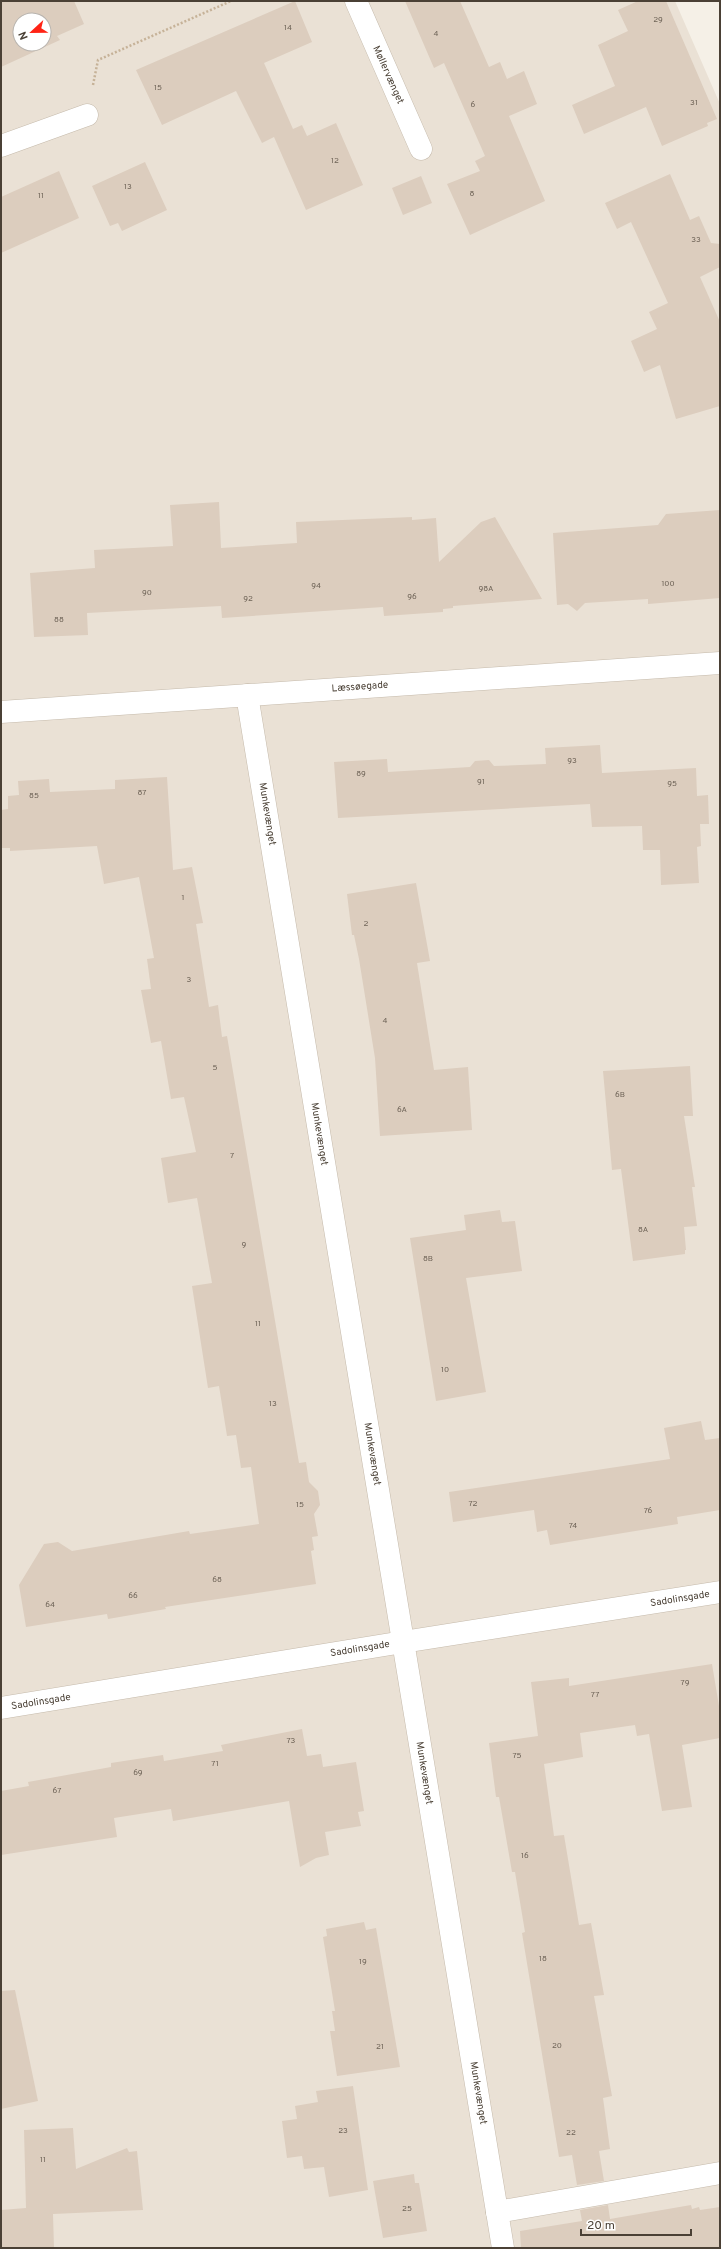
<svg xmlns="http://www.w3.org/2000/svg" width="721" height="2249" font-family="Overpass,sans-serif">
	<rect width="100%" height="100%" fill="#f5f0e7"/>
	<path fill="#eae1d5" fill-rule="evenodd" d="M1,1H675L720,104V2248H1ZM20,20H44V44H20Z"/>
	<g fill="#dccdbe" fill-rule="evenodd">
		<path d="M1,1H74L84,24L57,36L60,40L1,67ZM20,20H44V44H20Z"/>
		<path d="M295,1L312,42L264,63L293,129L302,125L307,136L336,123L363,185L306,210L274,137L262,143L236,91L162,125L136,70Z"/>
		<path d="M405,1H460L489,67L500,62L507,79L524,71L537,104L509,116L545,201L470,235L447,184L480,171L475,161L485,156L444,63L434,68Z"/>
		<path d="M638,1H666L717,119L707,123L708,126L662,146L646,107L584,134L572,105L615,86L598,45L628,31L618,10Z"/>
		<path d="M145,162L167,210L122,231L118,223L110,226L92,186Z"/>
		<path d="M59,171L79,218L1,253V197Z"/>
		<path d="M670,174L690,220L699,216L711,243L720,244V267L700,277L720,322V406L676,419L660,365L644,372L631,341L657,329L649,312L668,303L631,222L617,229L605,203Z"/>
		<path d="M421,176L432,203L403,215L392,188Z"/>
		<path d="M219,502L221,548L297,543L296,522L412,517V520L436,518L439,562L481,522L495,517L542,599L453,606V608L443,609V612L384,616L383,607L222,618L221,606L87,613L88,635L34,637L30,573L95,568L94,550L173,546L170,505Z"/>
		<path d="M720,510V598L648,604V599L585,603L577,611L568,604L557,605L553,533L658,525L666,514Z"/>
		<path d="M600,745L602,773L696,768L697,796L708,795L709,824H700L701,846L697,847L699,883L661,885L660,850H643L642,826L592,827L590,804L338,818L334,762L387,759L388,772L470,767L475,761L489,760L494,766L546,764L545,748Z"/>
		<path d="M167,777L173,870L192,867L203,923L196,924L209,1007L218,1005L222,1037L227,1036L299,1463L306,1462L309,1482L318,1491L320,1505L314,1514L318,1536L312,1537L314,1550L311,1551L316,1584L165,1607L166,1609L108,1619L107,1614L26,1627L19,1585L44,1544L58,1542L72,1551L189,1531L190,1534L259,1524L251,1467L241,1468L236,1435L227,1436L219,1386L208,1388L192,1286L212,1283L197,1198L168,1203L161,1158L196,1152L184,1097L171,1099L161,1041L151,1043L141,990L151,989L147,959L154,958L139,877L104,884L97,846L10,851V848H1V810L8,809V796L19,795L18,781L49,779L50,792L115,789V780Z"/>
		<path d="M416,883L430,961L417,963L434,1070L468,1067L472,1130L380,1136L375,1058L359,959L354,935H352L347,894Z"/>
		<path d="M690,1066L693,1116H684L695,1187H692L697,1226L684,1227L686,1250H685V1254L633,1261L621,1169L612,1170L603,1071Z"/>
		<path d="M500,1210L502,1222L515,1221L522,1271L466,1278L486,1392L436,1401L410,1238L466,1230L464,1215Z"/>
		<path d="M701,1421L705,1440L720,1438V1510L677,1517L678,1524L550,1545L547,1530L537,1532L534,1510L453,1522L449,1492L670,1459L664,1428Z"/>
		<path d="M712,1664L720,1712V1738L682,1745L692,1807L662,1811L649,1734L637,1736L635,1725L580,1733L583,1757L544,1764L554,1836L564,1835L579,1925L591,1923L604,1995L594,1996L612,2096L603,2098L610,2149L599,2151L604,2181L577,2185L572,2155L559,2157L522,1933L525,1932L515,1872H512L499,1797H496L489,1743L538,1736L531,1682L569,1678V1686Z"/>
		<path d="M302,1729L307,1756L321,1754L323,1767L356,1762L364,1811L358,1812L361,1826L325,1832L329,1855L316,1858L300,1867L289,1801L173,1821L171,1809L114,1818L117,1837L1,1855V1791L29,1786L28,1782L111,1767V1763L163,1755L164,1761L223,1751L221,1745Z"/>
		<path d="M364,1922L366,1930L376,1928L400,2067L337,2076L330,2031H335L332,2011H335L323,1937L327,1936L326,1929Z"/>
		<path d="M15,1990L38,2101L1,2109V1991Z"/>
		<path d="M353,2086L368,2190L329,2197L324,2167L304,2169L302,2156L287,2158L282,2121L297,2119L295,2106L318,2102L316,2091Z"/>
		<path d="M73,2128L76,2169L127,2148L129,2152L137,2151L143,2210L53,2214L54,2248H1V2210L26,2208L24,2130Z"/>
		<path d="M414,2174L415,2183H419L427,2231L383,2238L373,2181Z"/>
		<path d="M608,2205L610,2219L691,2205L692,2209L699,2207L700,2210L720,2207V2248H521L520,2231L582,2221L580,2210Z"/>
	</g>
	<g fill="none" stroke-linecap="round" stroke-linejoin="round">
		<defs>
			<g id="minor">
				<path d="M356,1L421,149"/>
				<path d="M1,146L87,115"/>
				<path d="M247,695L503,2248"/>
				<path d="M1,1708L403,1642L720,1592"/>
				<path d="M497,2212L720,2173"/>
			</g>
			<path id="tertiary" d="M1,712L720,663"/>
		</defs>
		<use href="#minor" stroke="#c5baab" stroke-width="23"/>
		<use href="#tertiary" stroke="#c5baab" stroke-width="23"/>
		<path stroke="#c6b298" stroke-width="2.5" stroke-dasharray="2 2" stroke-linecap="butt" d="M93,85L98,60L231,1"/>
		<use href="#minor" stroke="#fff" stroke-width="22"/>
		<use href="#tertiary" stroke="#fff" stroke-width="22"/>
	</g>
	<g text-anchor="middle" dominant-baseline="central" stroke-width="3" stroke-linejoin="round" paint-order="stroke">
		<g font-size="8" fill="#6e6357">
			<text x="658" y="20">29</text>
			<text x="288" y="28">14</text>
			<text x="436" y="34">4</text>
			<text x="158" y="88">15</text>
			<text x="694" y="103">31</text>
			<text x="473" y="105">6</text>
			<text x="335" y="161">12</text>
			<text x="128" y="187">13</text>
			<text x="472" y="194">8</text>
			<text x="41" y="196">11</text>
			<text x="696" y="240">33</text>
			<text x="668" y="584">100</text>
			<text x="316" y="586">94</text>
			<text x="486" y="589">98A</text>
			<text x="147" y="593">90</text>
			<text x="412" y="597">96</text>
			<text x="248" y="599">92</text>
			<text x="59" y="620">88</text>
			<text x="572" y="761">93</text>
			<text x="361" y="774">89</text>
			<text x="481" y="782">91</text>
			<text x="672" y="784">95</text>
			<text x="142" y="793">87</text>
			<text x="34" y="796">85</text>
			<text x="183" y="898">1</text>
			<text x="366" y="924">2</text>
			<text x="189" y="980">3</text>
			<text x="385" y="1021">4</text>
			<text x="215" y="1068">5</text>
			<text x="620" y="1095">6B</text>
			<text x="402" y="1110">6A</text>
			<text x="232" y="1156">7</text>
			<text x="643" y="1230">8A</text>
			<text x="244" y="1245">9</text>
			<text x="428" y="1259">8B</text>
			<text x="258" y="1324">11</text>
			<text x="445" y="1370">10</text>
			<text x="273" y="1404">13</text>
			<text x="473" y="1504">72</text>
			<text x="300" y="1505">15</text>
			<text x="648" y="1511">76</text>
			<text x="573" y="1526">74</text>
			<text x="217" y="1580">68</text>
			<text x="133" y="1596">66</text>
			<text x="50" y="1605">64</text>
			<text x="685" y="1683">79</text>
			<text x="595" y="1695">77</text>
			<text x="291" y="1741">73</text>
			<text x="517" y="1756">75</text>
			<text x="215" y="1764">71</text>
			<text x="138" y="1773">69</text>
			<text x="57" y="1791">67</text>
			<text x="525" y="1856">16</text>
			<text x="543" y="1959">18</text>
			<text x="363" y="1962">19</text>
			<text x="557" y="2046">20</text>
			<text x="380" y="2047">21</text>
			<text x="343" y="2131">23</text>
			<text x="571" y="2133">22</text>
			<text x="43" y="2160">11</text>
			<text x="407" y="2209">25</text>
		</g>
		<g font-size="10" fill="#4a4035" stroke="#fff">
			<text transform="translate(388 75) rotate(66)">Møllervænget</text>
			<text transform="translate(360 687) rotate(-4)">Læssøegade</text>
			<text transform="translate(267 814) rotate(81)">Munkevænget</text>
			<text transform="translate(319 1134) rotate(81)">Munkevænget</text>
			<text transform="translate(372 1454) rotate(81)">Munkevænget</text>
			<text transform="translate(680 1599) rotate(-9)">Sadolinsgade</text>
			<text transform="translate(360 1649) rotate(-9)">Sadolinsgade</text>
			<text transform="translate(41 1702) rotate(-9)">Sadolinsgade</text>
			<text transform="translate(424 1773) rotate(81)">Munkevænget</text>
			<text transform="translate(478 2093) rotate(81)">Munkevænget</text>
		</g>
	</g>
	<rect width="721" height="2249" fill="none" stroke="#4a4035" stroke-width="4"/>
	<g transform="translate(32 32) rotate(248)"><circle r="19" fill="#ffffff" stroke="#b7b3ae"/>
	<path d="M0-3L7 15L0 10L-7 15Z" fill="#ff2315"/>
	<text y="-6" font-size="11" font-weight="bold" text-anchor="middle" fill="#4a4035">N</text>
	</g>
	<path d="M581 2229v6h110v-6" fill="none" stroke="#4a4035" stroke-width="2"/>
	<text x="587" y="2229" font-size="12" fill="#4a4035" stroke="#ffffff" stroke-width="3" paint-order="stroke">20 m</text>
</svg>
